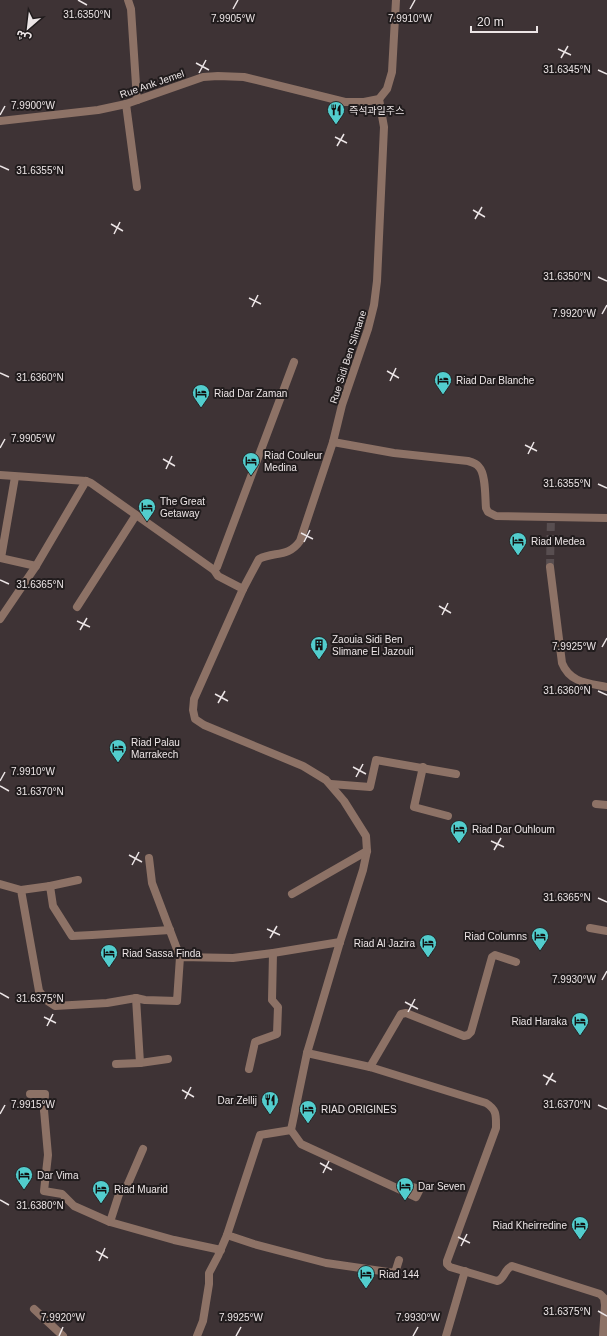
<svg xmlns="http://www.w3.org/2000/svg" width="607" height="1336" font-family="Helvetica,'Noto Sans Arabic','Noto Sans KR',sans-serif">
	<rect width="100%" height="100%" fill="#3e3335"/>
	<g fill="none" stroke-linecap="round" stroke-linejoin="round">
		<path stroke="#584e50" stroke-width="8" stroke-dasharray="8 4" stroke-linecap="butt" d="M550,567L551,516"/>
		<g stroke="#8d7266" stroke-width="8">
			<path d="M333,442L394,453L468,461C472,462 477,464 479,467C486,474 485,498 486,508L488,512L496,516L607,518"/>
			<path d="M550,567L562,663C570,683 588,683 607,687"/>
			<path d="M243,589L194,699L193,710L195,719L204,725L303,766L326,780L344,801L366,836L367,851L363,870L340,942L307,1053L291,1130L301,1144L416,1197L420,1189L412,1187"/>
			<path d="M423,767L414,807L448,816"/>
			<path d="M331,784L370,787L376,760L456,774"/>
			<path d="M596,804L607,805"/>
			<path d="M149,858L152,883L180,957"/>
			<path d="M0,884L21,890L39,991L46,1000L55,1006L107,1003L136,998L145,1000L177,1001L180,957L233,958L273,953L340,942"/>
			<path d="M50,886L78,880"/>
			<path d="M21,890L50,886L53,906L72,936L92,935L170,930"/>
			<path d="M292,894L367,851"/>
			<path d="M590,928L607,931"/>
			<path d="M307,1053L370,1067L486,1103C497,1110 496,1115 496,1128L447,1261V1264L450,1267L497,1281C505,1279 504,1269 512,1266L600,1294L604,1298L605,1305L603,1336"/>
			<path d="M140,1063L168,1059"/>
			<path d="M116,1064L140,1063L136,998"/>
			<path d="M370,1067L401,1014L406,1013L464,1036L468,1035L471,1032L492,957L495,955L516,962"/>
			<path d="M249,1069L255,1042L277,1034L278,1007L272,1000L273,953"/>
			<path d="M44,1110L48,1155L44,1191L62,1194L74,1206L110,1222L174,1240L221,1250"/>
			<path d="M291,1130L260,1135L227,1235L254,1244L326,1263L395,1273L399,1260"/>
			<path d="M110,1222L121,1188L127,1186L143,1149"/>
			<path d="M34,1309L63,1336"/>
			<path d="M197,1336L203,1321L209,1284V1273L218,1256L227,1235"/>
			<path d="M446,1336L465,1271"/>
		</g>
		<g stroke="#8d7266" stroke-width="8">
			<path d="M0,475L86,481L91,483L214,570L218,576L243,589"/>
			<path d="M214,570L217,567L294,362"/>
			<path d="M30,1094H45L44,1110"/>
		</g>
		<g stroke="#8d7266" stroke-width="8">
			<path d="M128,0L131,9L137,100"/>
			<path d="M126,104L137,187"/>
			<path d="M0,558L36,566"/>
			<path d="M1,558L15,477"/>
			<path d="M243,589L259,559C274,551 288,558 300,541L333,442L342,405L368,329L374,305L377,281L384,127L379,99"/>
			<path d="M77,607L136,515"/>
			<path d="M0,619L36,566L86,481"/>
		</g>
		<path stroke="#8d7266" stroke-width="8" d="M0,121L98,110L126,104L203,77L218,76L244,77L345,102H364L379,99L387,89L392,72L396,0"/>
	</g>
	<path fill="none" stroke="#ece5e6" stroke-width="1.5" d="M78,0L87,5M233,9L238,0M410,9L415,0M558,49L571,55M561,58L568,46M196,63L209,70M598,70L607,74M199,73L206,60M0,115L5,106M335,137L347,143M337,146L344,134M0,166L9,170M473,210L485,217M475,219L482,207M111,224L123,231M114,234L120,222M598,277L607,281M249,298L261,304M252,307L258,295M602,314L607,305M387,371L399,378M0,373L9,377M390,381L396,368M525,445L537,451M0,448L5,439M528,454L534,442M163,459L175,466M166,469L172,456M598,484L607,488M301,533L313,539M304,542L310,530M0,580L9,584M439,606L451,613M442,615L448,603M77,621L90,627M80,630L87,618M602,647L607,638M598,691L607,695M215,694L228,701M218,703L225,691M353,767L366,774M356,777L363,764M0,781L5,772M0,786L9,791M491,841L504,847M494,850L501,838M129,855L142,862M132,865L139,852M598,898L607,902M267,929L280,935M270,938L277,926M602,980L607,971M0,993L9,998M405,1002L418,1009M408,1012L415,999M44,1017L56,1023M47,1026L53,1014M543,1075L556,1082M546,1085L553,1073M182,1090L194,1097M185,1099L191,1087M598,1105L607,1109M0,1114L5,1105M320,1163L332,1170M323,1173L329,1161M0,1200L9,1205M458,1237L470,1243M461,1246L467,1234M96,1251L108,1258M99,1261L105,1248M598,1311L607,1316M59,1336L63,1327M236,1336L241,1327M413,1336L418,1327"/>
	<defs>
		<symbol id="restaurant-pin" viewBox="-11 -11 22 30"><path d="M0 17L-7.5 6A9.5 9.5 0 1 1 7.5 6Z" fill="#52cdcd" stroke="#211c1d"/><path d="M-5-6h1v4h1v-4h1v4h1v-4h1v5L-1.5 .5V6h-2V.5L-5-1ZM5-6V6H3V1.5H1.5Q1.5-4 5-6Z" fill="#111"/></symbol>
		<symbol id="hotel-pin" viewBox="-11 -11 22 30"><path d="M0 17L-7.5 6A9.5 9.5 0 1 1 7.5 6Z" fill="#52cdcd" stroke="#211c1d"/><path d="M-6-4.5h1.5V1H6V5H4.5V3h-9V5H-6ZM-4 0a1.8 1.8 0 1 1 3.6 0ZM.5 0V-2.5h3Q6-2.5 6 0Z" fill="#111"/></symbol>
		<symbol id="building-pin" viewBox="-11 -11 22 30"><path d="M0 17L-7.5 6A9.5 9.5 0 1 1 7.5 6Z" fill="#52cdcd" stroke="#211c1d"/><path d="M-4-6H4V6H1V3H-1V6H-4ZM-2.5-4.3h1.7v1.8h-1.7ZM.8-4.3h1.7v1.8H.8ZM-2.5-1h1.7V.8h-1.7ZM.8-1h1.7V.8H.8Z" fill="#111"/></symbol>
	</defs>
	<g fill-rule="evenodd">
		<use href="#restaurant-pin" x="326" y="100" width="20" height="27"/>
		<use href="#hotel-pin" x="433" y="370" width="20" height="27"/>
		<use href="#hotel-pin" x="191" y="383" width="20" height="27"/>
		<use href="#hotel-pin" x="241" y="451" width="20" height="27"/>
		<use href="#hotel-pin" x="137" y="497" width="20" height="27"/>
		<use href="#hotel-pin" x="508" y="531" width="20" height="27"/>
		<use href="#building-pin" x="309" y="635" width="20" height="27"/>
		<use href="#hotel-pin" x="108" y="738" width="20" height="27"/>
		<use href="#hotel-pin" x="449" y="819" width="20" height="27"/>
		<use href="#hotel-pin" x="530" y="926" width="20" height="27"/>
		<use href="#hotel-pin" x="418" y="933" width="20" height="27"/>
		<use href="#hotel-pin" x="99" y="943" width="20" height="27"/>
		<use href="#hotel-pin" x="570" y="1011" width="20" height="27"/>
		<use href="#restaurant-pin" x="260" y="1090" width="20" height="27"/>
		<use href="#hotel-pin" x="298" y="1099" width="20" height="27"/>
		<use href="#hotel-pin" x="14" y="1165" width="20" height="27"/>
		<use href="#hotel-pin" x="395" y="1176" width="20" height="27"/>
		<use href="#hotel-pin" x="91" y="1179" width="20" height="27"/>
		<use href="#hotel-pin" x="570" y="1215" width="20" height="27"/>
		<use href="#hotel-pin" x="356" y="1264" width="20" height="27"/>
	</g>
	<g text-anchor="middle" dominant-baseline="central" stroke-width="4" stroke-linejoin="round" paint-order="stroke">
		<g font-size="10" fill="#ece5e6" stroke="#211c1d">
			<text transform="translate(152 84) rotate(-19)">Rue Ank Jemel</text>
			<text transform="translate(348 357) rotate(-72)">Rue Sidi Ben Slimane</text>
		</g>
		<g font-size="10" fill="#ece5e6" stroke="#211c1d" text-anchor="start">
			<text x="349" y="110">즉석과일주스</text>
			<text x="456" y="380">Riad Dar Blanche</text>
			<text x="214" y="393">Riad Dar Zaman</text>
			<text x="264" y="455">Riad Couleur<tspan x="264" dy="12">Medina</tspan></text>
			<text x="160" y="501">The Great<tspan x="160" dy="12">Getaway</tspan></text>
			<text x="531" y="541">Riad Medea</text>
			<text x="332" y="639">Zaouia Sidi Ben<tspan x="332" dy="12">Slimane El Jazouli</tspan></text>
			<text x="131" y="742">Riad Palau<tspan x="131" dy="12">Marrakech</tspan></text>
			<text x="472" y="829">Riad Dar Ouhloum</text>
			<text x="527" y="936" text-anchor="end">Riad Columns</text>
			<text x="415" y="943" text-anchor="end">Riad Al Jazira</text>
			<text x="122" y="953">Riad Sassa Finda</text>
			<text x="567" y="1021" text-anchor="end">Riad Haraka</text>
			<text x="257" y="1100" text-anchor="end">Dar Zellij</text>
			<text x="321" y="1109">RIAD ORIGINES</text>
			<text x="37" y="1175">Dar Vima</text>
			<text x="418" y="1186">Dar Seven</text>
			<text x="114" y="1189">Riad Muarid</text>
			<text x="567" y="1225" text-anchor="end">Riad Kheirredine</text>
			<text x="379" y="1274">Riad 144</text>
		</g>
	</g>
	<g font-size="10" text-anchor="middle" fill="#ece5e6" stroke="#211c1d" stroke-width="4" stroke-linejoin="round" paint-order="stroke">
		<text x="87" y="18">31.6350°N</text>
		<text x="233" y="22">7.9905°W</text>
		<text x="410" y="22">7.9910°W</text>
		<text x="567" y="73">31.6345°N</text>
		<text x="33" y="109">7.9900°W</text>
		<text x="40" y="174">31.6355°N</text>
		<text x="567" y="280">31.6350°N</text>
		<text x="574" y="317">7.9920°W</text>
		<text x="40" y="381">31.6360°N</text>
		<text x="33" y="442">7.9905°W</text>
		<text x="567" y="487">31.6355°N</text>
		<text x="40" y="588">31.6365°N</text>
		<text x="574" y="650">7.9925°W</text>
		<text x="567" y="694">31.6360°N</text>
		<text x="33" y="775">7.9910°W</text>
		<text x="40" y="795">31.6370°N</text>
		<text x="567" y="901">31.6365°N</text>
		<text x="574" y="983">7.9930°W</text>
		<text x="40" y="1002">31.6375°N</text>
		<text x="567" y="1108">31.6370°N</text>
		<text x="33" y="1108">7.9915°W</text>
		<text x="40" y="1209">31.6380°N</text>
		<text x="567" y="1315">31.6375°N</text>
		<text x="63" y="1321">7.9920°W</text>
		<text x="241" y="1321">7.9925°W</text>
		<text x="418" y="1321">7.9930°W</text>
	</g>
	<g transform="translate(28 28) rotate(208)" stroke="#211c1d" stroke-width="3" paint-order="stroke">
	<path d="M0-3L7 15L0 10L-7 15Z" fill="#ece5e6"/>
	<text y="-6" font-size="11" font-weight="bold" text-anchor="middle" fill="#ece5e6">ش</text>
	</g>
	<path d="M471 26v6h66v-6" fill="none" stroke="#ece5e6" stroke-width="2"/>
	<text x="477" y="26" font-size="12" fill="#ece5e6" stroke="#211c1d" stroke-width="3" paint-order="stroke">20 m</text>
</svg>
